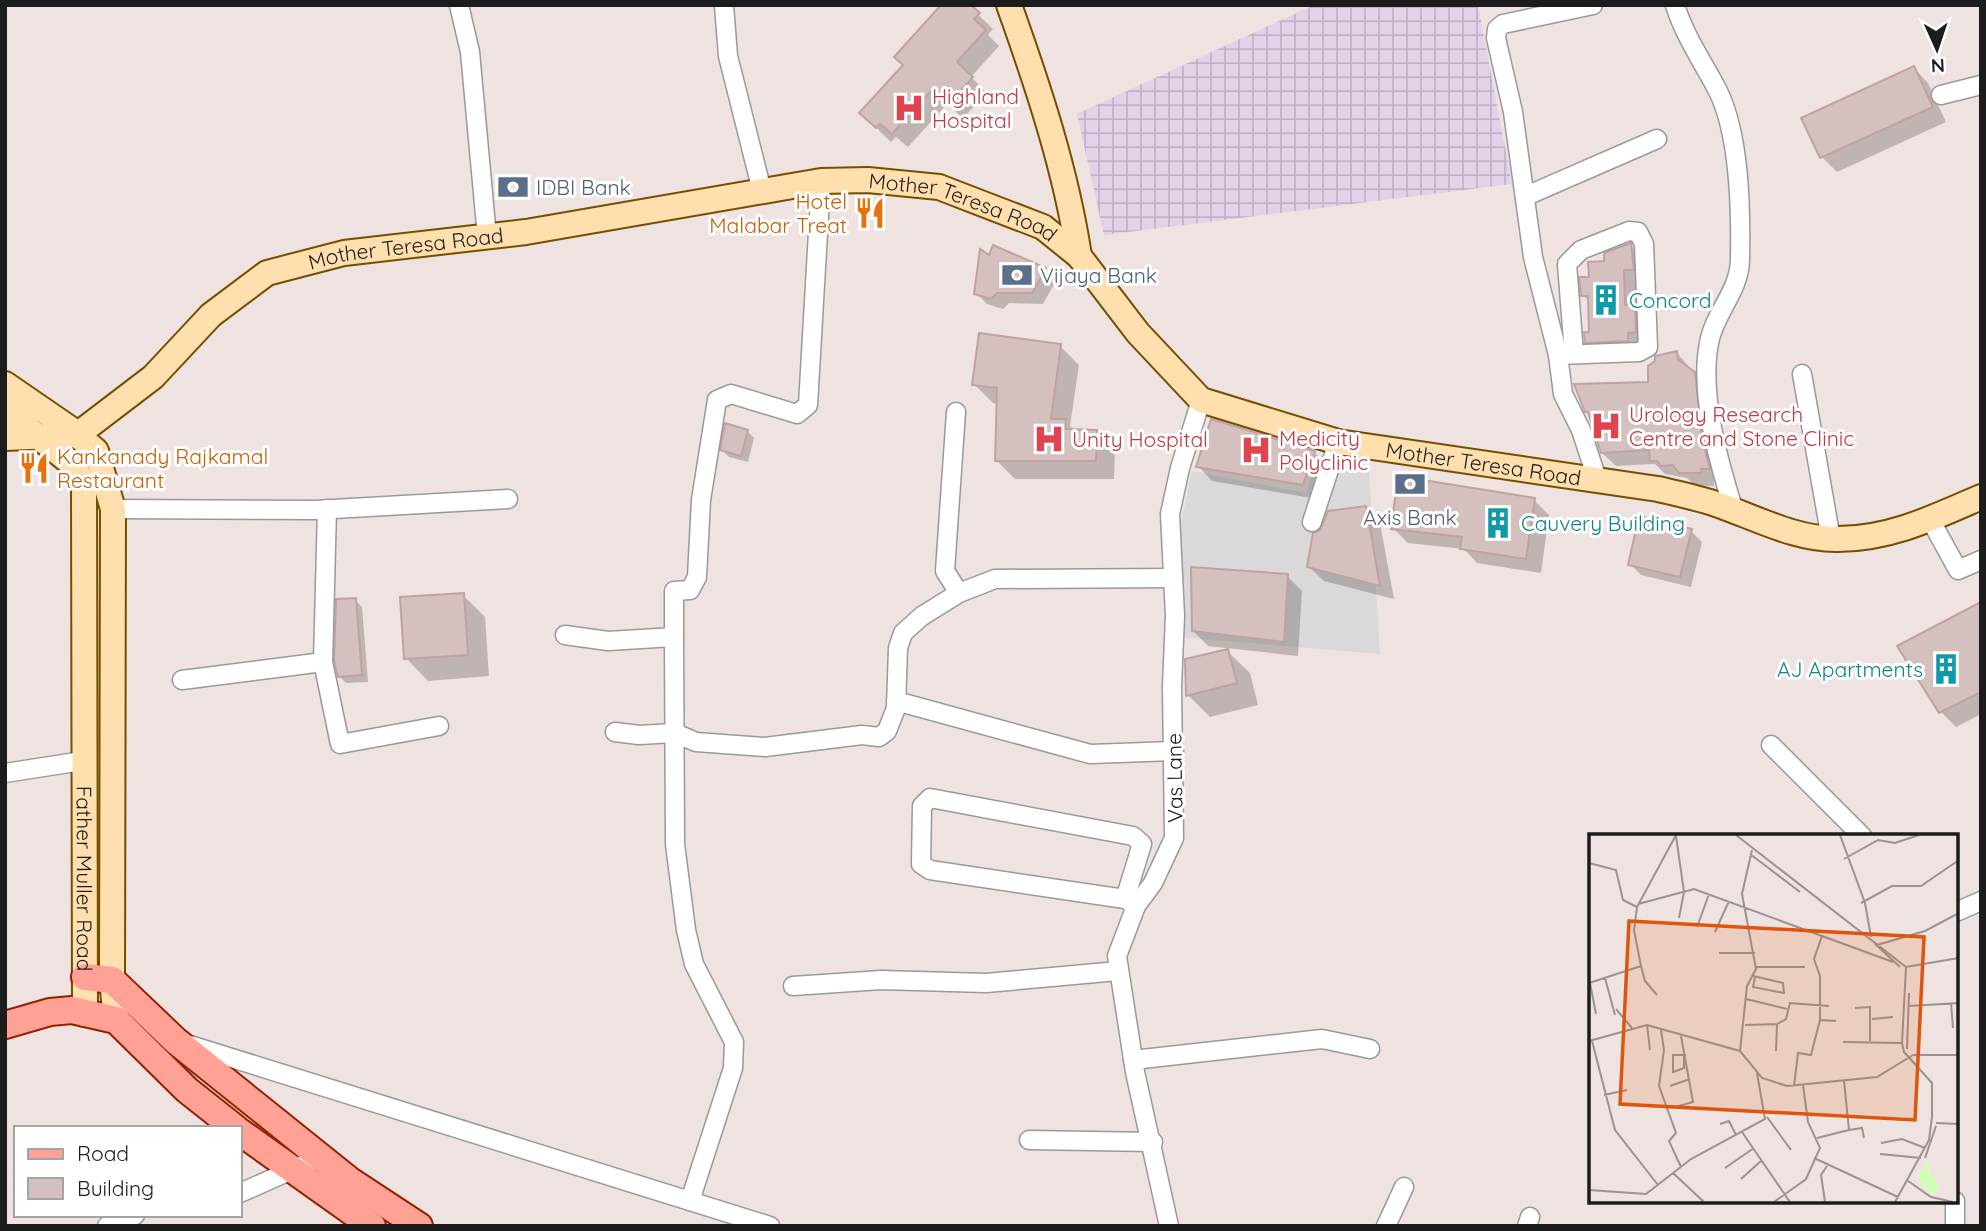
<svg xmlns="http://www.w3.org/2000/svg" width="1986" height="1231" font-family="Quicksand,sans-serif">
	<defs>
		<pattern id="industrial-grid" width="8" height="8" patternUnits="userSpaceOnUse" patternTransform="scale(1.75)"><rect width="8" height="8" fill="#e2d1e8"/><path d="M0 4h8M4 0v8" fill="none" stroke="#c1b3c6"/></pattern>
	</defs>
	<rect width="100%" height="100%" fill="#eee3e0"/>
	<path fill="#dad8d9" d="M1318,456L1369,472L1380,654L1180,637V527L1192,471L1306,493Z"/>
	<path fill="url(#industrial-grid)" d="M1314,5H1478L1512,184L1104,235L1077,114Z"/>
	<g fill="#0003">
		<path d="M968,5L993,29L988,35L999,46L971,77L987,93L963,118L947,104L908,147L896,137L891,142L861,113Z"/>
		<path d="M1914,68L1928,83L1946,122L1837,172L1822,157L1804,119Z"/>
		<path d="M1630,245L1645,260L1650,347L1601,357L1586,342L1591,334L1590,302L1583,295L1590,279Z"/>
		<path d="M994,247L1045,270L1056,281L1043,304L1009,303L1003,309L987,304L976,293Z"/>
		<path d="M1060,346L1079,365L1070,426L1076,431L1096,432L1115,451L1114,479H1015L996,460L998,404L993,403L974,384Z"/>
		<path d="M1677,353L1708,388L1722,482H1714V486H1695L1687,478L1665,474L1655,464L1616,466L1602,453L1592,416L1586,411L1650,384Z"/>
		<path d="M747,431L754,438L748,462L729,457L722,450Z"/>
		<path d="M1314,452L1329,467L1317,499L1212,481L1198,466Z"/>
		<path d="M1534,500L1549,515L1541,573L1477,563L1464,549L1408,543L1393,528Z"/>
		<path d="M1365,508L1380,523L1394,599L1324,581L1309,567Z"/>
		<path d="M1691,531L1702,542L1691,587L1641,575L1630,564Z"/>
		<path d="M1287,576L1302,591L1298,656L1208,646L1193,631Z"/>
		<path d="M463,595L485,617L489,676L428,681L406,658Z"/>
		<path d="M355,600L362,607L368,682L346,683L339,676Z"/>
		<path d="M1981,604V714L1956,727L1941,712Z"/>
		<path d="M1227,651L1250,673L1258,705L1210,717L1188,695Z"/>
	</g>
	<g fill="#d5c0c0" stroke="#c1a1a1" stroke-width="2">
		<path d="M941,5H971L980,13L974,19L986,30L957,62L973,77L948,105L932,90L892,134L880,124L876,128L859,113L903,65L894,57Z"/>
		<path d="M1914,66L1933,107L1820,158L1801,118Z"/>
		<path d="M1631,243L1634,270H1624L1625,305L1635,304L1636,332L1628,333V341L1585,343L1584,332H1589L1588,296H1581L1579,277H1589L1588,262L1604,261V253Z"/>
		<path d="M993,245L1046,268L1032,293H997L991,299L974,294L980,249L989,255Z"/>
		<path d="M979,333L1061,344L1051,419H1066L1065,429L1097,430L1096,461H995L997,388L972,385Z"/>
		<path d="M1677,351L1678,360L1695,372L1702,438L1710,469H1701L1702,473H1679L1673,465L1661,466L1657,461H1650L1649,450L1601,453L1588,412H1585L1574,384L1648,382V366L1655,361V356Z"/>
		<path d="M1211,419L1315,451L1303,485L1196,467Z"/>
		<path d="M725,423L748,430L741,456L720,450Z"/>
		<path d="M1398,476L1535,498L1526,559L1460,549L1462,537L1391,529Z"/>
		<path d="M1366,506L1380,586L1307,567L1313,533L1320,530L1328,511Z"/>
		<path d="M1639,516L1692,529L1680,577L1628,565Z"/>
		<path d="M1191,567L1288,574L1284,642L1192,631Z"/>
		<path d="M464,593L468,655L404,659L400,597Z"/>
		<path d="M356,598L362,675L338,677L334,661L336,599Z"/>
		<path d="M1981,602V692L1939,713L1897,646Z"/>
		<path d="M1228,649L1237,683L1186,696L1185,659Z"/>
	</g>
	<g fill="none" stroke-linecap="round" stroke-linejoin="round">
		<defs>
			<g id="street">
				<path d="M459,5L470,52L487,237"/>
				<path d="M724,5L728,56L762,191"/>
				<path d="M1593,5L1503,24L1497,29L1496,38L1513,112L1533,257L1558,355L1563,394L1581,430L1597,479"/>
				<path d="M1675,5C1685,37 1703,62 1718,91C1740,136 1741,209 1740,259C1740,291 1714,313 1709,343C1699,394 1719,463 1734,511"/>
				<path d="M1941,95L1981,85"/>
				<path d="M1526,196L1657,139"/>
				<path d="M1558,355L1639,352L1648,347L1644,244L1638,232L1629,231L1581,250L1567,264L1574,354"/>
				<path d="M1802,374L1831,539"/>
				<path d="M956,412L945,571L959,593"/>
				<path d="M113,509L316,510L508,499"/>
				<path d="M327,509L323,662L340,744L439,726"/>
				<path d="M1930,519L1958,570L1981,560"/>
				<path d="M1312,522L1338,442"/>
				<path d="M565,635L608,641L674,637L675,844L686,930L694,964L734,1042L733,1068L690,1201"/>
				<path d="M674,637V591L690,590L697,577L701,500L717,400L731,394L797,414L808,405L821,181"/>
				<path d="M182,680L323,662"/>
				<path d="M896,701L1090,754L1174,751"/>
				<path d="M615,732L639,735L675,733L696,742L765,747L862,735L879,737L887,731L896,708L898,648L903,633L922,616L959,593L995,579L1172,578"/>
				<path d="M1771,745L1862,836"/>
				<path d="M5,773L82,761"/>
				<path d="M1125,899L1142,844L1133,836L930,798L922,806L921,864L930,870L1125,899L1136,906"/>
				<path d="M1956,912L1981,901"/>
				<path d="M793,986L881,980L986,983L1118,971"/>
				<path d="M190,1045L770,1226"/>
				<path d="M1133,1060L1322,1039L1370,1049"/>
				<path d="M1029,1140L1153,1142"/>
				<path d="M240,1193L321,1157"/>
				<path d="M107,1226L135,1215"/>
				<path d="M1169,1226L1135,1072L1117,956L1136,906L1153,883L1174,838L1172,686L1175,616L1170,514L1180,468L1201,400"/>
				<path d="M1386,1226L1404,1187"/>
				<path d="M1527,1226L1530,1217"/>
				<path d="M1955,1226V1201"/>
			</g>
			<g id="secondary">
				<path d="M1009,5C1038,86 1066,170 1079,256"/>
				<path d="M5,384L69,428L96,451L113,509L112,980L116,1020"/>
				<path id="s1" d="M5,410L71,463L84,484L85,1014"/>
				<path id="s2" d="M5,438L77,435L153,377L211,315L267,273L344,253L526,232L821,181L868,180L939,187L1043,227L1079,256L1138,333L1201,400L1338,442L1658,489C1675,493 1693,497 1710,502C1751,515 1794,540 1838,539C1890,539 1935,517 1981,497"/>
			</g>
			<g id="primary">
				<path d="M85,977L112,980L176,1041L349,1180L419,1226"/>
				<path d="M5,1025L50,1012L72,1010L116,1020L187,1090L235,1128"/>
				<path d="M240,1132L372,1226"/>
			</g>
		</defs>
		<use href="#street" stroke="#999" stroke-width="21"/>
		<use href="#secondary" stroke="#754e00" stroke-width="28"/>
		<use href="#primary" stroke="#932100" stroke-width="30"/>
		<use href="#street" stroke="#fff" stroke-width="18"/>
		<use href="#secondary" stroke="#ffdfad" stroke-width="24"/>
		<use href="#primary" stroke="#ffa194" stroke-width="26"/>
	</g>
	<defs>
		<symbol id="hospital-bare" viewBox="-9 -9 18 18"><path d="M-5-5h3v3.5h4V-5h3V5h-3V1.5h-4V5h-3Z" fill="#e0444e" stroke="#fff" stroke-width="2.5" paint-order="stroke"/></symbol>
		<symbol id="bank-bare" viewBox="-9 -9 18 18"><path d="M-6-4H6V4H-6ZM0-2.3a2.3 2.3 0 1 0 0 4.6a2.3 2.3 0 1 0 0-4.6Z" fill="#5c6f8a" stroke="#fff" stroke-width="2.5" paint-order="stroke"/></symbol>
		<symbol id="restaurant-bare" viewBox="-9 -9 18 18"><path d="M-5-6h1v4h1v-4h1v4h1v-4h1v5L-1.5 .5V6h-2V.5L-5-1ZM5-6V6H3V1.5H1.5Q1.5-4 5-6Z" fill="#e8710a" stroke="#fff" stroke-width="2.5" paint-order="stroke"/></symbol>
		<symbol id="building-bare" viewBox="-9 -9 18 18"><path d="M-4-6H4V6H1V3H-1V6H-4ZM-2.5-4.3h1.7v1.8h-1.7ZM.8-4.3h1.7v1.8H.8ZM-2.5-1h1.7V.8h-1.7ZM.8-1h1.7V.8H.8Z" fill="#0f9aa8" stroke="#fff" stroke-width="2.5" paint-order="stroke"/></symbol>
	</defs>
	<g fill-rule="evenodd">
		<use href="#hospital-bare" x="887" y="86" width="44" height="44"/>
		<use href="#bank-bare" x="491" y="165" width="44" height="44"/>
		<use href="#restaurant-bare" x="848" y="191" width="44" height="44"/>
		<use href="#bank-bare" x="995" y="253" width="44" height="44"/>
		<use href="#building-bare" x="1584" y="278" width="44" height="44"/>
		<use href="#hospital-bare" x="1584" y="404" width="44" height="44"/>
		<use href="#hospital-bare" x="1027" y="417" width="44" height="44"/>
		<use href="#hospital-bare" x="1234" y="428" width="44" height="44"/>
		<use href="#restaurant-bare" x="12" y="446" width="44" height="44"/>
		<use href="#bank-bare" x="1388" y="462" width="44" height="44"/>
		<use href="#building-bare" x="1476" y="501" width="44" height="44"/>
		<use href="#building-bare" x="1924" y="647" width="44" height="44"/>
	</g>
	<g text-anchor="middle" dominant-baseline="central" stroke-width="6" stroke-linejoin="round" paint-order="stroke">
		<g font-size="21" fill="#be3a42" stroke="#fff" text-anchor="start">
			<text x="932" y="96">Highland<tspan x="932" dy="24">Hospital</tspan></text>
			<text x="1629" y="414">Urology Research<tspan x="1629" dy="24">Centre and Stone Clinic</tspan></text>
			<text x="1279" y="438">Medicity<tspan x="1279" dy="24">Polyclinic</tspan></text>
			<text x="1072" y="439">Unity Hospital</text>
		</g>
		<g font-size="21" fill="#4e5e75" stroke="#fff" text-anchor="start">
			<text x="536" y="187">IDBI Bank</text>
			<text x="1040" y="275">Vijaya Bank</text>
			<text x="1410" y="517" text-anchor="middle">Axis Bank</text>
		</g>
		<g font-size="21" fill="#c56008" stroke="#fff" text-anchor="end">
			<text x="847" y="201">Hotel<tspan x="847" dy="24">Malabar Treat</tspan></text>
			<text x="57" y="456" text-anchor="start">Kankanady Rajkamal<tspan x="57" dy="24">Restaurant</tspan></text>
		</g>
		<g font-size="21" fill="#1c1c1c" stroke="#fff">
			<text stroke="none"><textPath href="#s2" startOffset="1031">Mother Teresa Road</textPath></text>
			<text stroke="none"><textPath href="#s2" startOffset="464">Mother Teresa Road</textPath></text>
			<text stroke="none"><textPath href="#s2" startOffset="1640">Mother Teresa Road</textPath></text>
			<text transform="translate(1174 778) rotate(-91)">Vas Lane</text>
			<text stroke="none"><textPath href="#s1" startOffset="504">Father Muller Road</textPath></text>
		</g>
		<g font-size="21" fill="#0d838f" stroke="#fff" text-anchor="start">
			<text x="1629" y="300">Concord</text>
			<text x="1521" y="523">Cauvery Building</text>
			<text x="1923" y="669" text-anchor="end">AJ Apartments</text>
		</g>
	</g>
	<g transform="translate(1589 834)">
		<rect width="369" height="369" fill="#eee3e0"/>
		<path d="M338,326L341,341L347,343L349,355L342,361L328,344Z" fill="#d1feb7"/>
		<path fill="none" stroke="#9a9392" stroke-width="2" d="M147,1L317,133L370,124M251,1L276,69L282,103M87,2L95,58L90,84M161,20L211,58M255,25L289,6L306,9L330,1M0,29L27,36L34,66L48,73M272,69L303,52H332L370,26M49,70L105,55L304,128M108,93L120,60M126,98L140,67M233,102L225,125L231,142V186L247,187M286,110L311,133M288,111L336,97L370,79M130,119H166M52,132L56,147L68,161M167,133H216M164,142L194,149L195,159L164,153L166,143M16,144L26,181M0,149L52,132L45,96L48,73L87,1M1,149L7,180M157,165L198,175M362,169L364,194M320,172L370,169M266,174L281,173V207M27,175L43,194M283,185L304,183M58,191L61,216M156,191L188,190L197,185L201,169L240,172M72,196L75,216L70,252L87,299L80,307L92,333M0,207L58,191L151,217L173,244L198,252L288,243L324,221M3,207L26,296L69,351M254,208L313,209M318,215L320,159M151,217L158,152L167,135L153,60L163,16M187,217L188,190M324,221H370M95,222V234L84,238V221H97M81,252L101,245M205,252L209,219L222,221L231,186M15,261L38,256M86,273L104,268L92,202M178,283L202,316M347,289L370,290M131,290L140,287L147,301M260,296L273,294L275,304M153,298L201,368M228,304L260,296L255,247M292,309L313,305L336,314M291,320L332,324M225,324L309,363M336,324L347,292M136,334L165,314M84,339L115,368M152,345L173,326M319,347L342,363L364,368M0,356L57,360L102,325L176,285L168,239M185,368L217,345L231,314L219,288L214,251M236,368L232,341L238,332M306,368L340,306L343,283V249L315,218L313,209L317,133"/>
		<path fill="#de560d" fill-opacity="0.15" stroke="#de560d" stroke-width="3.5" d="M40,87L335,103L326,286L31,270Z"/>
		<rect width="369" height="369" fill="none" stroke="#1c1c1c" stroke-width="3.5"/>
	</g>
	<rect width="1986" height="1231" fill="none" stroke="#1c1c1c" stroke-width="14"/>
	<rect x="14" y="1126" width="228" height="91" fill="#ffffff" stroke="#a4a4a4" stroke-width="2"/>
	<rect x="28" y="1149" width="35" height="10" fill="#ffa194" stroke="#a4a4a4" stroke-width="2"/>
	<text x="77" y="1161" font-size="21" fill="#1c1c1c">Road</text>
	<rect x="28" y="1178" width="35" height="21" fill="#d5c0c0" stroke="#a4a4a4" stroke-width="2"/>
	<text x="77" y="1196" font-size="21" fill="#1c1c1c">Building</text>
	<g transform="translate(1937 49) rotate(177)" stroke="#ffffff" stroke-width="5" paint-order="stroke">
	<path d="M0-5L12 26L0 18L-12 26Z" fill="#1c1c1c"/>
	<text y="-10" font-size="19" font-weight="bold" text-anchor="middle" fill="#1c1c1c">N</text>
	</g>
</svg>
